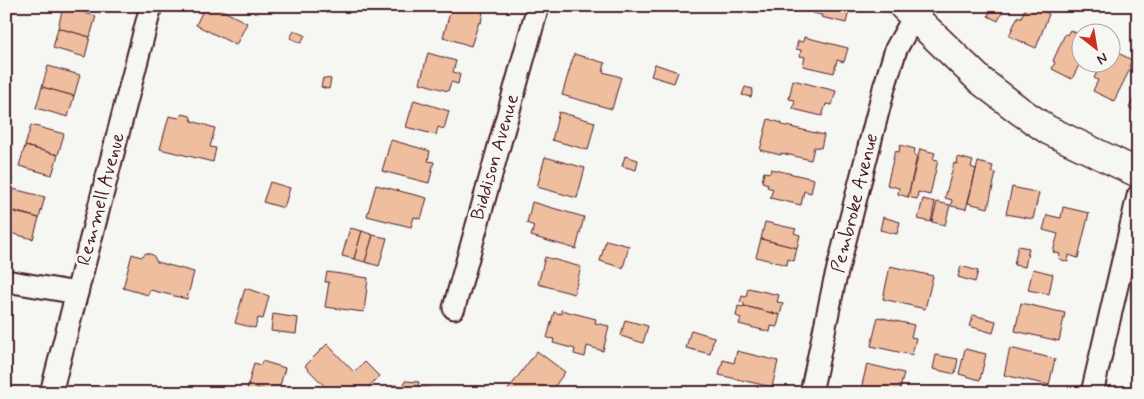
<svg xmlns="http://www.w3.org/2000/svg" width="1144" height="399" font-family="Mynerve,sans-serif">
	<rect width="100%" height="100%" fill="#f6f6f2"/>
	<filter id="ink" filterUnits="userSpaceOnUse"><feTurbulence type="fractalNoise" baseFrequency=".02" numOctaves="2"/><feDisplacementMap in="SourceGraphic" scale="10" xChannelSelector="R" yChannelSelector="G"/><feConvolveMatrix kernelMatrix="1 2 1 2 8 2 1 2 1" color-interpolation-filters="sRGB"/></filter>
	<g filter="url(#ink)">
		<g fill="#efbe9f" stroke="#4a1f2b">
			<path d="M205,6H214L247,23L236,45L196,25Z"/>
			<path d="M452,6H484L481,23L479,22L471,46L443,37Z"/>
			<path d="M814,6H855L854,13L849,11L846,23L821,17L822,15L812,13Z"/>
			<path d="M980,6H1005L998,21L988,16L990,11Z"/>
			<path d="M1026,6H1033L1049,14L1036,48L1009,36L1018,16L1021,18Z"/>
			<path d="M63,7L96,16L90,37L58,28Z"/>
			<path d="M58,28L90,37L85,57L53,48Z"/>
			<path d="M1070,30L1082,36V59L1072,79L1052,69L1055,62L1053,61L1065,34L1067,35Z"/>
			<path d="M294,31L305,35L301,43L290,38Z"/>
			<path d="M804,37L848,48L844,62L837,60L834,73L803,66L805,57L800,56L801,50L796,49L798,41L803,42Z"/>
			<path d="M1112,50L1132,60L1129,66L1131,67L1114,101L1093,91L1098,80L1094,78L1102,62H1112Z"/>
			<path d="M428,53L456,61L453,72L460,74L458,84L451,82L448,91L420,83Z"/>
			<path d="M574,54L605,63L603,72L621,77L612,109L562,95Z"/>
			<path d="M655,64L678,72L674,83L651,76Z"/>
			<path d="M48,66L80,75L74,96L42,87Z"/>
			<path d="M323,78L331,79L329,89L321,87Z"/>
			<path d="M793,80L836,91L832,105L826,104L822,116L793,109L795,100L789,99Z"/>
			<path d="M42,87L74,96L68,117L36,108Z"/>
			<path d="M745,87L753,89L751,97L742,95Z"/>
			<path d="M1138,90V112L1129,108Z"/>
			<path d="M414,100L449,111L444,129L438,127L436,135L406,127Z"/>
			<path d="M559,112L595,122L588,150L552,140Z"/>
			<path d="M183,114L190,116L192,121L215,128L210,147L216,148L213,162L160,149L169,116L179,118Z"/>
			<path d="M768,119L782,123V125L824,135L821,148L814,147L811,160L781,153V155L760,150Z"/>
			<path d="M31,125L64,134L58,155L25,146Z"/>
			<path d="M391,140L430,151L428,161L434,162L429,183L382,171Z"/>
			<path d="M900,145L915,149L914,155L917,156L908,197L898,194L899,188L887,185L895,151L899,152Z"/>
			<path d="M25,146L58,155L52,175L19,166Z"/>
			<path d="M920,149L935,153L933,159L938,160L930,195L918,192L917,199L908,197Z"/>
			<path d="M625,156L638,160L636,170L622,166Z"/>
			<path d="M545,157L585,168L577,198L537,187Z"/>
			<path d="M958,157L973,161L971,167L976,169L966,209L951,206L952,200L945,198L954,163L957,164Z"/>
			<path d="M978,162L993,166L991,172L996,173L988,208L968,203Z"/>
			<path d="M771,169L814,179L811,193L804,191L801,205L770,198L773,189L767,187L768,184L762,182L764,172L770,173Z"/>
			<path d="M270,182L290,188L284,208L263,202Z"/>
			<path d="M376,185L427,198L421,219L414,217L411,227L367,216Z"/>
			<path d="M1012,187L1039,193L1033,219L1006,214Z"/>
			<path d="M13,189L45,197L39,218L7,209Z"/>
			<path d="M923,199L935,202L931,222L918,219Z"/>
			<path d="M532,202L584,217L576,249L531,236L534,226L527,223Z"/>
			<path d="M937,202L950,205L945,225L932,222Z"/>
			<path d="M1063,207L1089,213L1078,258L1069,255L1068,262L1059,259L1060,254L1053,252L1058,234L1043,230L1047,215L1061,218Z"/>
			<path d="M6,210L39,218L33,239L6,232Z"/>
			<path d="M883,217L900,222L897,234L880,230Z"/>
			<path d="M765,222L796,229L794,233L800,235L797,248L761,239Z"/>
			<path d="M350,228L362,231L354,259L342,256Z"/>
			<path d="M362,231L373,235L365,262L354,259Z"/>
			<path d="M373,235L387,238L379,266L365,262Z"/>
			<path d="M761,239L797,248L794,261L788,259L787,265L756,257Z"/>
			<path d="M606,240L629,246L623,268L600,261Z"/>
			<path d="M1018,246L1029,248L1025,267L1014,265Z"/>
			<path d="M146,253L153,255L157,262L194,272L187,299L150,290L148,295L123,288L132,254L141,257Z"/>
			<path d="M545,257L581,267L574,294L538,284Z"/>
			<path d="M890,266L933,276L925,309L883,299Z"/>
			<path d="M961,266L978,271L975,282L958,277Z"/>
			<path d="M1033,269L1053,274L1049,294L1028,290Z"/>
			<path d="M327,272L368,278L364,312L325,307L329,282H325Z"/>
			<path d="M245,288L269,296L263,319L258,318L255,328L235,323Z"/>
			<path d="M748,288L779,295L777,302L783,303L780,315L744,306V303L740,302L742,296L746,297Z"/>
			<path d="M1021,303L1065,313L1059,341L1015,331Z"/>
			<path d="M738,306L743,307L744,306L780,315L777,327L771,326L770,332L739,324L741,318L736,316Z"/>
			<path d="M561,310L596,319L595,323L609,326L603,351L587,346L585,357L574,354L575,349L553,343L554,339L547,338L554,312L561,314Z"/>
			<path d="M273,314L298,318L296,334L271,331Z"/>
			<path d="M973,315L996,321L993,333L969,326Z"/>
			<path d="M878,317L914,325L911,337L916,338L912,355L871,346Z"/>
			<path d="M625,320L648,326L643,343L621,336Z"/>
			<path d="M691,330L714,337L710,354L686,348Z"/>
			<path d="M327,344L354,372L365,362L379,376L363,393H331L305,366Z"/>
			<path d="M1010,348L1055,359L1049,385L1004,375Z"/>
			<path d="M965,349L986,354L980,380L959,374Z"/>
			<path d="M537,351L565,372L550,393H510L507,391Z"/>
			<path d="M737,351L778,361L772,387L719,375L723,360L734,363Z"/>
			<path d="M936,355L958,359L955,374L933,369Z"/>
			<path d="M262,361L285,368L278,393L257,388L256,393H246L254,363L261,365Z"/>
			<path d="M867,364L904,373L899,393H860Z"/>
			<path d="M405,381L419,382L418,387L435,389V393H391L392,385L404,386Z"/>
		</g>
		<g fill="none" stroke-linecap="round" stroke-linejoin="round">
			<defs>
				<g id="street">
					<path d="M6,281L77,293"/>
					<path d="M454,308L538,6"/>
					<path d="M51,393L151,6"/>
					<path d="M811,393L834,284L884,88L896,49L914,17"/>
					<path d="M1092,393L1138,196"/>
				</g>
				<path id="secondary" d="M903,6L981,81L1020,111L1048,130L1138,173"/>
			</defs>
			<use href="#street" stroke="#4a1f2b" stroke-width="25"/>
			<use href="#secondary" stroke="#4a1f2b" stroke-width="31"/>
			<use href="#street" stroke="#f6f6f2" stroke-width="21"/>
			<use href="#secondary" stroke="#f6f6f2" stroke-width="28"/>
		</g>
	</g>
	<g text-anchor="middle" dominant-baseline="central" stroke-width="5" stroke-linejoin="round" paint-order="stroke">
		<g font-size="19" fill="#4a1f2b" stroke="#f6f6f2">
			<text transform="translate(495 157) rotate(-74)">Biddison Avenue</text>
			<text transform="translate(101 199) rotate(-75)">Remmell Avenue</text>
			<text transform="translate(855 203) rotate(-76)">Pembroke Avenue</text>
		</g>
	</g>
	<rect width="1144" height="399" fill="none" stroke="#f6f6f2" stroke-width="25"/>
	<rect x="12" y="12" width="1119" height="374" fill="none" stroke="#4a1f2b" stroke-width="2" filter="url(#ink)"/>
	<g transform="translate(1096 48) rotate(149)"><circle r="24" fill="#f6f6f2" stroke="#b1a0a2"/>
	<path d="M0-4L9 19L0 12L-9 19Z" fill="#c8321e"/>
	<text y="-8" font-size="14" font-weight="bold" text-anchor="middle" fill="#4a1f2b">N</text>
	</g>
</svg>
